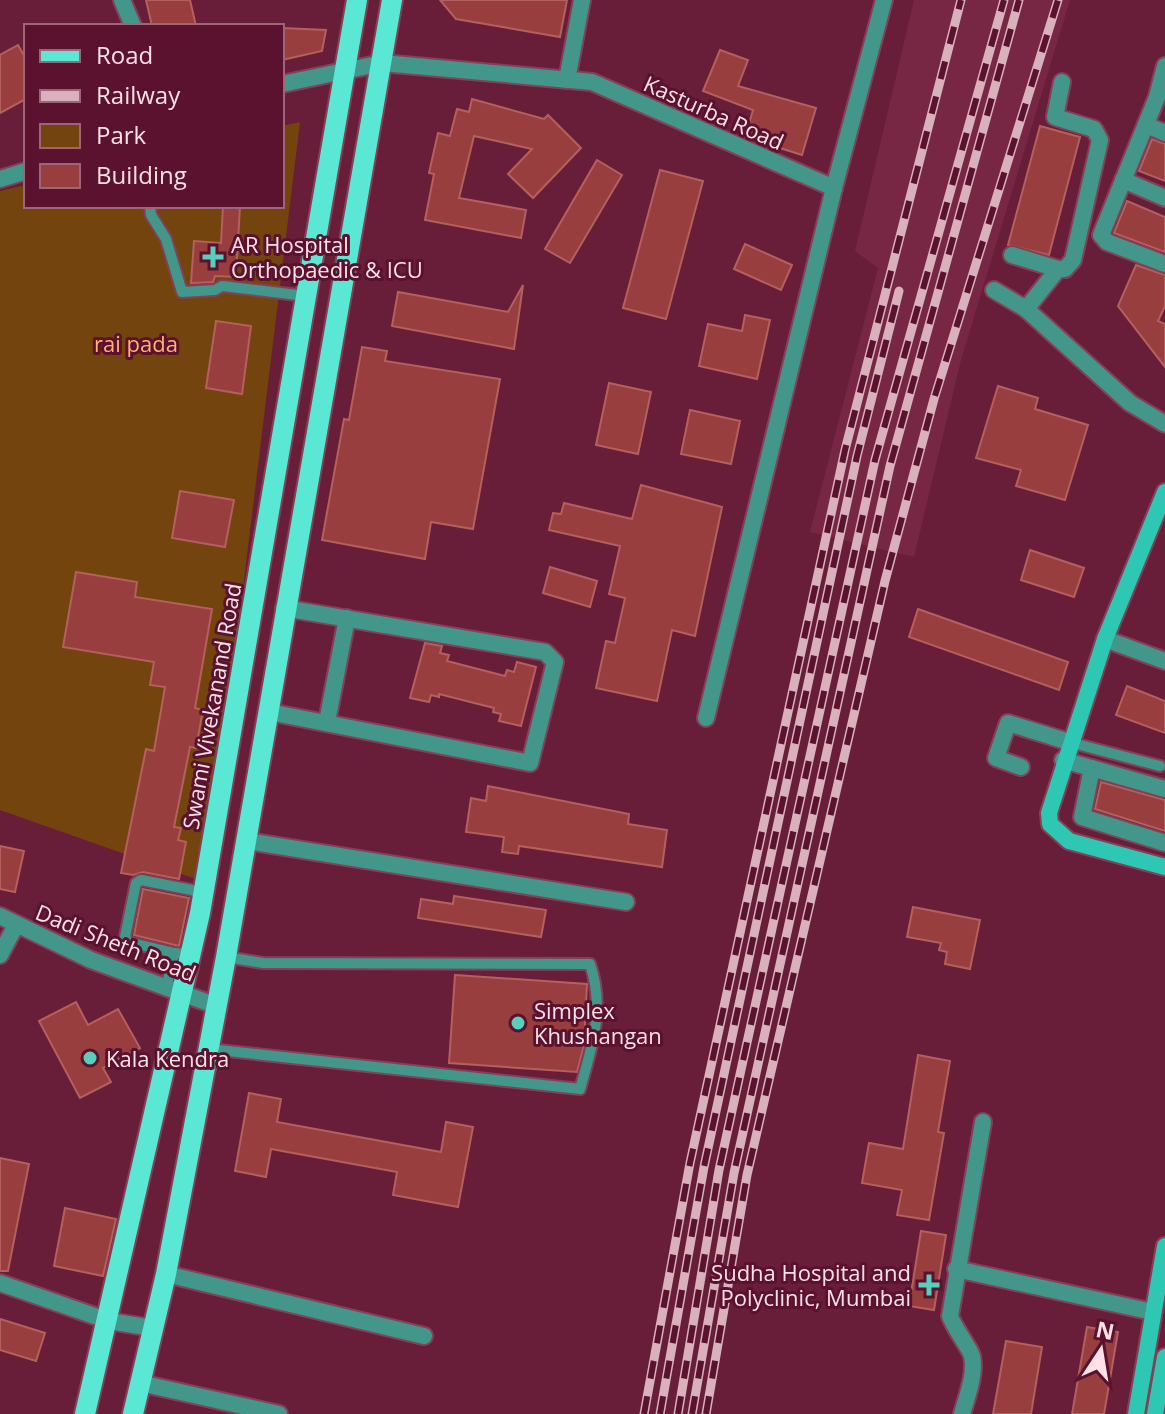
<svg xmlns="http://www.w3.org/2000/svg" width="1165" height="1414" font-family="'Open Sans',sans-serif">
	<rect width="100%" height="100%" fill="#681e38"/>
	<path fill="#772744" d="M914,0H1070L961,360L914,557L810,532L878,268L855,251Z"/>
	<path fill="#74440e" d="M300,122L207,883L0,810V191L26,185V206H282V126Z"/>
	<g fill="#993e3e" stroke="#b3605e" stroke-width="2">
		<path d="M146,0H190L196,26H152Z"/>
		<path d="M440,0H567L560,37L456,19Z"/>
		<path d="M282,28L326,30L322,51L282,60Z"/>
		<path d="M18,45L26,59V99L0,113V55Z"/>
		<path d="M720,50L748,60L738,86L816,108L802,155L745,137L753,110L703,91Z"/>
		<path d="M472,99L544,119L548,115L581,148L533,198L508,174L532,149L474,136L459,198L526,210L521,238L425,220L434,174L429,173L438,133L450,136L457,109L469,112Z"/>
		<path d="M1040,126L1080,137L1049,255L1008,245Z"/>
		<path d="M1152,139L1165,144V181L1139,171Z"/>
		<path d="M597,160L622,175L570,263L545,249Z"/>
		<path d="M660,170L703,181L666,319L623,308Z"/>
		<path d="M1127,201L1165,217V252L1114,233Z"/>
		<path d="M223,206H240L236,277L215,276L213,282L191,283L194,241L221,243Z"/>
		<path d="M745,244L792,265L781,290L734,269Z"/>
		<path d="M1136,265L1165,275V306L1158,321L1165,324V367L1118,306Z"/>
		<path d="M523,285L514,349L392,326L398,292L508,312Z"/>
		<path d="M745,315L770,320L757,379L699,366L708,324L742,331Z"/>
		<path d="M216,321L251,326L242,394L206,388Z"/>
		<path d="M362,347L387,351L385,361L500,379L473,529L431,522L425,559L322,540L344,419L349,420Z"/>
		<path d="M609,383L651,392L638,454L596,445Z"/>
		<path d="M998,386L1038,398L1035,409L1088,425L1065,500L1016,486L1021,470L976,458Z"/>
		<path d="M690,410L740,421L731,464L681,454Z"/>
		<path d="M641,485L722,507L695,636L672,630L657,701L596,688L606,641L615,643L625,598L609,594L620,546L549,530L553,513L561,514L564,503L632,519Z"/>
		<path d="M180,491L234,500L225,547L172,538Z"/>
		<path d="M1030,550L1084,568L1074,597L1021,580Z"/>
		<path d="M550,567L597,581L590,607L543,593Z"/>
		<path d="M76,572L137,582L135,597L212,609L195,708L203,710L196,748L190,747L174,827L181,828L178,840L186,842L179,879L143,872L133,875L121,873L146,749L154,751L165,687L150,685L154,662L63,647Z"/>
		<path d="M918,609L1068,662L1059,690L909,637Z"/>
		<path d="M425,643L442,646L440,653L449,655L447,661L505,676L507,670L514,672L517,662L536,667L521,726L499,721L501,714L493,712L494,708L439,694V697L431,695L429,702L410,698Z"/>
		<path d="M1127,686L1165,701V733L1116,715Z"/>
		<path d="M1101,782L1165,800V831L1095,809Z"/>
		<path d="M488,786L629,814L628,824L667,830L662,867L519,846L518,854L502,852L504,837L466,832L471,798L486,801Z"/>
		<path d="M0,846L24,851L15,892L0,889Z"/>
		<path d="M143,889L189,898L179,946L134,935Z"/>
		<path d="M454,896L546,910L541,937L418,918L421,899L453,904Z"/>
		<path d="M913,907L980,920L970,969L945,964L947,952L939,950L941,943L907,937Z"/>
		<path d="M455,975L587,984L584,1045L577,1072L449,1063Z"/>
		<path d="M76,1002L88,1025L118,1009L140,1048L103,1068L111,1082L80,1098L39,1021Z"/>
		<path d="M918,1055L950,1061L938,1132L944,1133L929,1220L897,1215L902,1190L862,1183L869,1143L903,1149Z"/>
		<path d="M249,1093L281,1099L277,1122L441,1152L446,1122L473,1127L458,1207L393,1195L397,1172L271,1149L266,1177L235,1171Z"/>
		<path d="M0,1158L29,1164L8,1271H0Z"/>
		<path d="M65,1208L116,1219L103,1276L54,1266Z"/>
		<path d="M921,1231L946,1235L934,1310L909,1306Z"/>
		<path d="M0,1319L45,1333L36,1361L0,1350Z"/>
		<path d="M1087,1327L1118,1332L1104,1414H1072Z"/>
		<path d="M1006,1341L1042,1347L1031,1414H993Z"/>
	</g>
	<g fill="none" stroke-linecap="round" stroke-linejoin="round">
		<defs>
			<g id="lane">
				<path d="M150,206L151,215L166,239L182,292L215,290L222,286L306,296"/>
				<path d="M1069,742L1160,766"/>
				<path d="M174,953L128,942L125,937L136,883L141,880L192,890L198,893V901"/>
				<path d="M166,989L174,953L183,954L188,948"/>
				<path d="M209,1049L580,1089C592,1048 605,1007 590,964L263,963L226,957"/>
			</g>
			<g id="street">
				<path d="M122,0L133,26"/>
				<path d="M1165,66L1157,97L1101,235L1107,242L1165,264"/>
				<path d="M567,80L582,0"/>
				<path d="M282,84L382,63L592,82L834,188L884,0"/>
				<path d="M1146,125L1165,133"/>
				<path d="M0,179L26,171"/>
				<path d="M1123,180L1165,198"/>
				<path d="M1012,255L1058,269H1065L1073,260L1100,140L1094,129L1055,117L1062,82"/>
				<path d="M1058,269L1026,309L1130,403L1165,424"/>
				<path d="M994,290L1026,309"/>
				<path d="M1105,639L1165,661"/>
				<path d="M269,712L530,763L555,662L545,652L284,608"/>
				<path d="M706,718L834,188"/>
				<path d="M327,722L347,618"/>
				<path d="M1063,760L1165,789"/>
				<path d="M1021,767L996,758L1008,723L1069,742"/>
				<path d="M1092,768L1082,817L1165,843"/>
				<path d="M247,841L626,902"/>
				<path d="M0,916L91,960L217,1006"/>
				<path d="M0,955L16,925"/>
				<path d="M956,1269L1153,1312"/>
				<path d="M166,1274L424,1336"/>
				<path d="M0,1283L109,1321L152,1328"/>
				<path d="M140,1383L279,1414"/>
				<path d="M962,1414C967,1396 976,1374 972,1356C971,1350 954,1328 950,1316L983,1122"/>
			</g>
			<g id="secondary">
				<path d="M1165,492L1105,639L1049,813L1050,824L1069,841L1165,867"/>
				<path d="M1136,1414L1165,1246"/>
				<path d="M1155,1414L1165,1357"/>
			</g>
			<g id="primary">
				<path d="M85,1414L200,913L357,0"/>
				<path d="M133,1414L166,1274L226,957L392,0"/>
			</g>
		</defs>
		<use href="#lane" stroke="#834158" stroke-width="14"/>
		<use href="#street" stroke="#834158" stroke-width="20"/>
		<use href="#secondary" stroke="#834158" stroke-width="20"/>
		<use href="#primary" stroke="#834158" stroke-width="24"/>
		<use href="#lane" stroke="#43968a" stroke-width="10"/>
		<use href="#street" stroke="#43968a" stroke-width="16"/>
		<use href="#secondary" stroke="#2ec7b4" stroke-width="16"/>
		<use href="#primary" stroke="#5ae7d4" stroke-width="20"/>
		<defs>
			<g id="rail">
				<path d="M644,1414L690,1163L845,450L961,0"/>
				<path d="M660,1414L704,1167L857,456L899,291"/>
				<path d="M678,1414L719,1170L875,460L1004,0"/>
				<path d="M692,1414L734,1173L890,466L1019,0"/>
				<path d="M706,1414L747,1175L885,581L934,399L1058,0"/>
			</g>
		</defs>
		<use href="#rail" stroke="#d8b1bc" stroke-width="9"/>
		<use href="#rail" stroke="#5b122e" stroke-width="6" stroke-dasharray="18" stroke-linecap="butt"/>
	</g>
	<g fill="#5acebd" stroke="#5b122e" stroke-width="3">
		<path d="M209 245h8v8h8v8h-8v8h-8v-8h-8v-8h8z"/>
		<circle cx="518" cy="1023" r="8"/>
		<circle cx="90" cy="1058" r="8"/>
		<path d="M925 1273h8v8h8v8h-8v8h-8v-8h-8v-8h8z"/>
	</g>
	<g text-anchor="middle" dominant-baseline="central" stroke-width="6" stroke-linejoin="round" paint-order="stroke">
		<g font-size="22" fill="#fee2e8" stroke="#5b122e">
			<text transform="translate(714 112) rotate(24)">Kasturba Road</text>
			<text transform="translate(211 706) rotate(-80)">Swami Vivekanand Road</text>
			<text transform="translate(116 942) rotate(22)">Dadi Sheth Road</text>
		</g>
		<g font-size="22" fill="#fee2e8" stroke="#5b122e" text-anchor="start">
			<text x="231" y="244">AR Hospital<tspan x="231" dy="25">Orthopaedic &amp; ICU</tspan></text>
			<text x="534" y="1010">Simplex<tspan x="534" dy="25">Khushangan</tspan></text>
			<text x="106" y="1058">Kala Kendra</text>
			<text x="911" y="1272" text-anchor="end">Sudha Hospital and<tspan x="911" dy="25">Polyclinic, Mumbai</tspan></text>
		</g>
		<g font-size="22" fill="#feb36e" stroke="#5b122e">
			<text x="136" y="343">rai pada</text>
		</g>
	</g>
	<rect x="24" y="24" width="260" height="184" fill="#5b122e" stroke="#9c6578" stroke-width="2"/>
	<rect x="40" y="50" width="40" height="12" fill="#5ae7d4" stroke="#9c6578" stroke-width="2"/>
	<text x="96" y="64" font-size="24" fill="#fee2e8">Road</text>
	<rect x="40" y="90" width="40" height="12" fill="#d8b1bc" stroke="#9c6578" stroke-width="2"/>
	<text x="96" y="104" font-size="24" fill="#fee2e8">Railway</text>
	<rect x="40" y="124" width="40" height="24" fill="#74440e" stroke="#9c6578" stroke-width="2"/>
	<text x="96" y="144" font-size="24" fill="#fee2e8">Park</text>
	<rect x="40" y="164" width="40" height="24" fill="#993e3e" stroke="#9c6578" stroke-width="2"/>
	<text x="96" y="184" font-size="24" fill="#fee2e8">Building</text>
	<g transform="translate(1101 1350) rotate(12)" stroke="#5b122e" stroke-width="6" paint-order="stroke">
	<path d="M0-6L14 30L0 20L-14 30Z" fill="#fee2e8"/>
	<text y="-12" font-size="22" font-weight="bold" text-anchor="middle" fill="#fee2e8">N</text>
	</g>
</svg>
